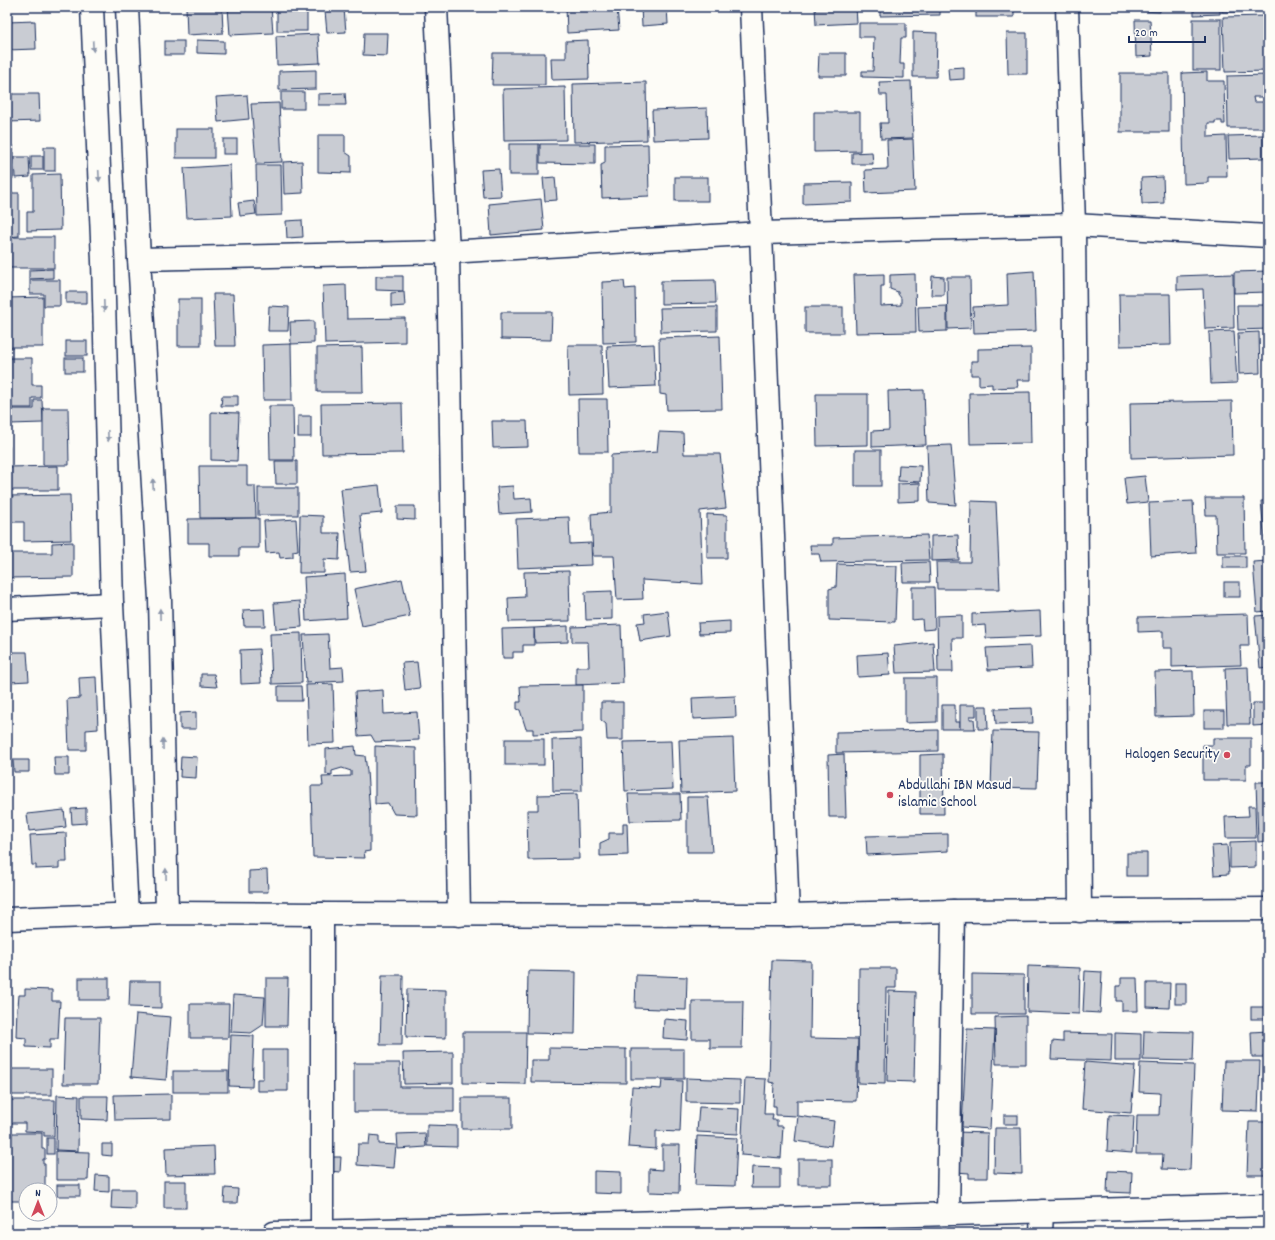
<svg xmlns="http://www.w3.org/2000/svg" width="1275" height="1240" font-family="Dekko,sans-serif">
	<rect width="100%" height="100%" fill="#fdfcf7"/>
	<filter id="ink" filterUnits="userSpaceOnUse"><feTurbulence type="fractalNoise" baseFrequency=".025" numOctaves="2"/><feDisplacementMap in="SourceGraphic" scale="8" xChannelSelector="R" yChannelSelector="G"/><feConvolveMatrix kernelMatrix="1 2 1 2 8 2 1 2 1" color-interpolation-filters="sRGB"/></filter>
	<g filter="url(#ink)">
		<g fill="#c9ccd3" stroke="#1b2f5e">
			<path d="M186,7H222L223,33L187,35Z"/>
			<path d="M228,7H271L273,33L230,35Z"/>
			<rect x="277" y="7" width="30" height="24"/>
			<path d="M566,7H617L619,30L567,33Z"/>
			<path d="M641,7H667L668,24L642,26Z"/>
			<path d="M815,7H856L857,23L816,25Z"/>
			<path d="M880,7H940V15L880,16Z"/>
			<rect x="976" y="7" width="38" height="10"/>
			<path d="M1142,7H1160V12L1142,11Z"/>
			<path d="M1194,7H1220V14L1194,15Z"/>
			<rect x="1222" y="7" width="46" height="5"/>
			<path d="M344,9L346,32L327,33L325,11Z"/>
			<path d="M1266,16L1267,71L1225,72L1223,17Z"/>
			<rect x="1193" y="19" width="28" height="51"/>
			<path d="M1135,20H1150L1152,56L1136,57Z"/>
			<path d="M35,21L36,49L7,50V22Z"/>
			<path d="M859,23H906V38H901L900,64H904V78L862,77V71H873L874,37H859Z"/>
			<path d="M913,32L937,33L936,77H913Z"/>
			<path d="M364,33H388L387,56L363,55Z"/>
			<path d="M1007,33H1027V74H1008Z"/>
			<path d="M318,34L320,63L277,65L276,36Z"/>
			<path d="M197,40L224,41V54L197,53Z"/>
			<path d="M588,40L589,79L552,80L551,58H566V41Z"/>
			<rect x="165" y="41" width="19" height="14"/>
			<path d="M493,53H545V85H492Z"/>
			<path d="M819,53H846V76H818Z"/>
			<path d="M964,67V79L949,80L948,68Z"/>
			<path d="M316,70V89L279,90V71Z"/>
			<path d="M1207,72V81H1224L1225,124H1222V121H1215V123H1208V137L1226,136L1227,177H1208V183L1184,184L1182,73Z"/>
			<rect x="1120" y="73" width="49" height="59"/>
			<path d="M1268,75V97H1253L1254,102H1264L1265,128H1228L1227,76Z"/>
			<path d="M911,81L913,138L881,139L880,123H888L887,95H880L879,82Z"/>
			<path d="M646,82L647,140L574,142L573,84Z"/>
			<path d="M565,87L566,140L504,141L503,89Z"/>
			<rect x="281" y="92" width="23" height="17"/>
			<path d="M345,93L346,105H318V94Z"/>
			<path d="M7,94H39L40,121L7,122Z"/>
			<path d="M247,95L249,119L218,122L216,97Z"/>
			<path d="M279,103L282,162L256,163L251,104Z"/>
			<path d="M707,108L708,138L653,140L652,110Z"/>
			<path d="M814,112H860V151L814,152Z"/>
			<rect x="176" y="129" width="38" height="29"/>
			<path d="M318,135H345V152L351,156V173L318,172Z"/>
			<path d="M1263,135V158L1229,159L1228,136Z"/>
			<rect x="223" y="139" width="14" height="15"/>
			<path d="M913,139L915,191L866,193L865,170L888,169L887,140Z"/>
			<rect x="509" y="144" width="30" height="31"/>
			<path d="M540,144H595V164L540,163Z"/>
			<path d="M648,144L649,196L602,198L601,165L605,163V145Z"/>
			<rect x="7" y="146" width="6" height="32"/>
			<rect x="44" y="147" width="11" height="24"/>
			<path d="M872,152L873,164H852V153Z"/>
			<rect x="31" y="156" width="12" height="14"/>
			<path d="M14,157H29L30,177L15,178Z"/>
			<path d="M302,161L303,193L284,194L283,162Z"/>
			<path d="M230,165L232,216L187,218L184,168Z"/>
			<path d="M256,165H281L282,215L257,216Z"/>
			<path d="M499,169L501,196L483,197L481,170Z"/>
			<path d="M60,174L61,230L27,231V212H33V175Z"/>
			<path d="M555,177L557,200L545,201L543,178Z"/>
			<rect x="675" y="177" width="33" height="24"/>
			<path d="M1163,177L1164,203L1142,204L1141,178Z"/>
			<path d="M852,182V202L803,204V183Z"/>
			<path d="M7,193H19V236L8,237V235H7Z"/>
			<path d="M541,199L544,230L491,235L489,204Z"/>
			<path d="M254,201L256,214L240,216L238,203Z"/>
			<path d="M302,220L303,237L287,238L286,221Z"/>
			<rect x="7" y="237" width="47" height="31"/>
			<path d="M53,269V278L29,279V270Z"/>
			<path d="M1034,271L1036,331L974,333L973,307L1008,305L1007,273Z"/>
			<path d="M1268,271V292L1234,293V272Z"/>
			<path d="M884,274V286H881V306L901,305V298L898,294V292L890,289V275L915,274L916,332L856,333L854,275Z"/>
			<path d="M1233,274L1234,328L1205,329L1203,289L1177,290V276Z"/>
			<path d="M376,276H403V291L376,290Z"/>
			<path d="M932,276L944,277V295H931Z"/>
			<path d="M947,277H970L971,328L948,329Z"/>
			<path d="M30,280H60V306H44V294H30Z"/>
			<path d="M715,280L716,303L661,304V281Z"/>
			<path d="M624,281L625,289L635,288L636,342L603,343L602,282Z"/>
			<path d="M346,285L347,319L405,318V342L325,344L323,286Z"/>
			<rect x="66" y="292" width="21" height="11"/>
			<path d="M404,292L405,306L391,307V293Z"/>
			<path d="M213,294H233L235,346H215Z"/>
			<path d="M1119,294H1170L1171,345L1120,346Z"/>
			<path d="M43,297V347H7V298Z"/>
			<rect x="178" y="299" width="23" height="47"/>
			<path d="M1237,305H1268V329L1238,330Z"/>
			<path d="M269,306L289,307L288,331H268Z"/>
			<path d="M947,306V331L919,332L918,307Z"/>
			<path d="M717,307V331L661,332L660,308Z"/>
			<rect x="805" y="307" width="38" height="26"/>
			<path d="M501,312H552L551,340L501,339Z"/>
			<path d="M314,321V343L291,344L290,322Z"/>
			<path d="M1234,331L1237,383L1211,384L1209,332Z"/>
			<path d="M1259,332L1260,373L1239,374L1238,333Z"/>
			<path d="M720,336L722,409L667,410L666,395L660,394L659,338Z"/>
			<rect x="66" y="341" width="21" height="15"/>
			<path d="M291,344L292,400H263L262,345Z"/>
			<path d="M654,344L656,386L609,388L607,346Z"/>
			<path d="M568,345H602L603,394L569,395Z"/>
			<path d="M362,347L363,392H317V348Z"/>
			<path d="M1031,348V380H1017L1018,387L992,388V384L979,385V375H971V361H978V349Z"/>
			<path d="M8,358H32V385H41V398H32V408H8Z"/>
			<rect x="65" y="358" width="18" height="14"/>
			<path d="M924,390L926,445L872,447V431L889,430L888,391Z"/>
			<path d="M1030,392L1031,443L970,444L969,393Z"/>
			<path d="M816,394H868V445L817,446Z"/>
			<path d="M222,396H238V406H221Z"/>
			<path d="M578,399H607L608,452H579Z"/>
			<path d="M34,400H42L43,423L10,424V409H34Z"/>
			<path d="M1232,401L1233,455L1131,458L1130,403Z"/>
			<path d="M402,403L403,453L322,454L321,404Z"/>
			<path d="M269,406H293L294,460H270Z"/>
			<path d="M43,408H68L69,465H43Z"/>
			<path d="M211,412L239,413L237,461L211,460Z"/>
			<rect x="298" y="416" width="13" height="21"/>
			<path d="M492,421H527L528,447L493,448Z"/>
			<path d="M659,432L683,433L684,454H720L726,508L700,511L703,584L642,580L643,599L617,600L614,556H593L591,514L611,512V455L657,452Z"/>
			<path d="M951,445L956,505L929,503L927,446Z"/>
			<rect x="7" y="447" width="2" height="18"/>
			<rect x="855" y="450" width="26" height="36"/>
			<path d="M275,461H297V484H276Z"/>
			<path d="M899,465L921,466L920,482L898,481Z"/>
			<path d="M58,466V490H7V467Z"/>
			<path d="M199,466H247V486H255L256,518H200Z"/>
			<path d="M1145,476L1148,502L1127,504L1124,478Z"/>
			<path d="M920,483V501L898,502V484Z"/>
			<path d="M379,485L382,513L360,515L366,571L350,572L341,489Z"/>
			<path d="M513,486L514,499L531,498L532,512L499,514L497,487Z"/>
			<rect x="258" y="488" width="40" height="27"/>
			<path d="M70,495L71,540L24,541V522H7V496Z"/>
			<path d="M1205,498H1244L1245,553H1217L1216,515H1206Z"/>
			<path d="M971,501L996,502L1000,589H937L936,562H970Z"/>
			<path d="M1193,501L1196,553L1151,556L1149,503Z"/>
			<path d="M1261,501H1268V553H1266Z"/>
			<path d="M397,506H415V520L397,519Z"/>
			<path d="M707,514L727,515V558H707Z"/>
			<path d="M300,515L323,516V533H340L339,560L324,559V573H299Z"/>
			<path d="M569,517L570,544L591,543L592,565L518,568L516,519Z"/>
			<path d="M259,518V548H239V556H209V543H188V519Z"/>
			<path d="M296,519L298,550L293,551V557L280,558L279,552L266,553L264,521Z"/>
			<path d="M927,535L929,560L821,562L819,554H811L810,545H833V538Z"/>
			<path d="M958,535L959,560L931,561V536Z"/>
			<path d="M73,542V577L7,578V553H52V543Z"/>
			<rect x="1223" y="556" width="23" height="12"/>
			<path d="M1268,561V611L1257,612L1253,562Z"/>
			<path d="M929,562L930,582H903L902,563Z"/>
			<path d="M837,564L897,566L895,622L829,620V589L836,587Z"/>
			<path d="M569,571L570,621L509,622L508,598L525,597L524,572Z"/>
			<path d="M345,574L347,618L306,621L304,577Z"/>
			<path d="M402,579L410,616L362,626L354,589Z"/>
			<rect x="1224" y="582" width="16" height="15"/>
			<path d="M912,587H934L935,629L923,630L922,619L912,620Z"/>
			<path d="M612,591V619L586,620L585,592Z"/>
			<path d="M300,601L302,627L276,629L274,603Z"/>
			<path d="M264,609L265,626H244L243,610Z"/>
			<path d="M668,611L671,636L640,641L637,623L645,622L644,614Z"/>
			<path d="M1040,611L1041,636L986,638L985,625L972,626V614Z"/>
			<path d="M1248,614L1249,646H1240L1241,665L1172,667V648H1163V631L1138,632V617Z"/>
			<path d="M962,615V638H952L953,672H938L937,616Z"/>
			<path d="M1268,615V667L1260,668L1255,616Z"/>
			<path d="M730,621V633L699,634L698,623Z"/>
			<path d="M621,625L623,683L576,685V667H589L588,642H572V627Z"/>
			<path d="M568,626V642L535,643L534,628Z"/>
			<path d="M534,628V645H523V652H513V658H503L502,629Z"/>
			<path d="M301,633L302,683L272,684L270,634Z"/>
			<path d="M328,634L330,668L343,667L344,681L306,683L303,635Z"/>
			<path d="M933,642L935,672L896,673L894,646Z"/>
			<path d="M1031,646L1032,668L988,670L986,648Z"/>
			<path d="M259,649L261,683L241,684L240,650Z"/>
			<path d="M7,652H27L29,681L10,682V695H7Z"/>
			<path d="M888,653L890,675L858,677L857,655Z"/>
			<path d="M417,662L420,688L405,690L402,663Z"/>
			<path d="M1248,667L1250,724H1227L1225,668Z"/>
			<path d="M1193,671L1194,716L1156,717L1155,672Z"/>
			<path d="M201,674H214L217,687L201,686Z"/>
			<path d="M96,677L98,729L86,730V750H69L67,699L80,698L79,678Z"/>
			<path d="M905,678H937V722L905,723Z"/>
			<path d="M333,684L335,743L308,744L306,685Z"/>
			<path d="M583,685V732L533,734V729H526L520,710L517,709V702H521L520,686Z"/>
			<path d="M278,686H301L302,701H278Z"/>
			<path d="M383,690L384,714L417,712L419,740L375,742L371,735L358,736L355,692Z"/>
			<path d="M735,696L736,717L693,719L692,698Z"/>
			<path d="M601,702H623V740H607L606,724L601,720Z"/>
			<path d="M1253,703H1268V725L1253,726Z"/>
			<path d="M942,705H955V722H960V729H942Z"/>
			<path d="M960,705H976V716H970V719H974L975,729H960Z"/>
			<path d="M978,706H987L988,729H978Z"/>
			<path d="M1032,708L1033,723L996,724L995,709Z"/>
			<rect x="1204" y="711" width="20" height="17"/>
			<path d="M196,712V729H180V713Z"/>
			<path d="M938,730V751L836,753V732Z"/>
			<path d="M993,731L1039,732L1037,788L991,787Z"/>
			<path d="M733,738L735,791L681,793L679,740Z"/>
			<path d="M1213,738H1251V765H1246V780H1203V745H1213Z"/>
			<rect x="505" y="739" width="39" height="26"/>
			<path d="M581,739L582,791H553L552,740Z"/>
			<path d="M671,741L673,789L625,791L623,742Z"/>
			<path d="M355,746L356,755L365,756L367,771L370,815V851L364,852L365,858L313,857L311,786H323L322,777L351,776V771L342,768L332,771V775L326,774V749Z"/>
			<path d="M375,746L416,748L417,815L394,814L388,803L375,804Z"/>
			<path d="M844,754L846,817H829L828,755Z"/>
			<path d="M943,754L944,814H920V755Z"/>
			<path d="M181,756L197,757L196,778L180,777Z"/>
			<path d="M54,757H69V775H55Z"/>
			<path d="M13,760H29V772H14Z"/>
			<path d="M1256,782H1268V841L1258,842Z"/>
			<path d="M577,794L579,859L528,860L527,810H538V795Z"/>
			<path d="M628,794H680L681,820L630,821Z"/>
			<path d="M687,797H708L712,852H687Z"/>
			<path d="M1248,806H1255L1256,838H1226L1225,817L1249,816Z"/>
			<path d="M86,808V823L72,824L71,809Z"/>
			<path d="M64,810L66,827L29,831L27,814Z"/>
			<path d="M623,823H627L628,855L600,856V843L609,839V833H623Z"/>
			<path d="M66,833L67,862H59V868L36,869V865H32L30,835Z"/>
			<path d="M948,834V851L867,855L866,836Z"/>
			<path d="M1256,841V867L1230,868V842Z"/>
			<path d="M1227,845L1229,874L1214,875L1212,846Z"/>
			<rect x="1127" y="853" width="20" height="23"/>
			<path d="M267,870L268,892H249V871Z"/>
			<path d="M772,960L811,961L810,1038L858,1039L856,1101L797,1100V1116L776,1115V1106H773L774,1083L769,1082Z"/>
			<path d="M1028,966L1080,968L1079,1014L1027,1012Z"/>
			<path d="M859,968H896V988H886L885,1084L858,1083Z"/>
			<path d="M528,971L576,972L575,1034L527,1033Z"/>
			<path d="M1085,971L1102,972L1100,1013L1083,1012Z"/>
			<path d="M972,974L1024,975V1014H972Z"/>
			<path d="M382,975H403L402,1045H380Z"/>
			<path d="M636,975L687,977L686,1010L635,1008Z"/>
			<rect x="79" y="978" width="30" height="22"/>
			<path d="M266,978H288L287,1026H266Z"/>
			<path d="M1121,978H1137L1138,1011H1122V1001H1116V986H1121Z"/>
			<path d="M130,981H161V1008L129,1007Z"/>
			<path d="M1147,983H1170L1169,1008L1147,1007Z"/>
			<rect x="1175" y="983" width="11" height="21"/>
			<path d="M25,989L52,990V1001H60L58,1039H50V1048L26,1047V1038L16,1037L17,1007H18L19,995H25Z"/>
			<path d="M407,989L446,990V1038L406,1037Z"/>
			<path d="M889,991L916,992L914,1082L887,1081Z"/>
			<path d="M233,995L265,997L263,1025L251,1033L231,1032Z"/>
			<path d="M692,1001H743L742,1048H710V1039H692Z"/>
			<path d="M190,1004H229L228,1038H190Z"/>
			<rect x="1251" y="1007" width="17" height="12"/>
			<path d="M136,1014L171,1017L166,1080L131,1077Z"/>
			<path d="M1026,1016V1064H996L995,1017Z"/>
			<path d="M65,1018H100L98,1084H63Z"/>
			<path d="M664,1019L688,1021L687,1040L663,1038Z"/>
			<path d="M967,1029L995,1030L990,1129L962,1127Z"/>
			<path d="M1144,1031L1194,1032L1193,1061L1143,1060Z"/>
			<path d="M1268,1031V1057H1252L1251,1032Z"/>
			<path d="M463,1032H526L525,1084L463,1083Z"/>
			<path d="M1063,1033L1112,1034L1111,1061L1051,1059L1052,1041L1063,1042Z"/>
			<path d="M1115,1033L1141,1034V1061H1115Z"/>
			<path d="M231,1035L254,1036L252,1087L229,1086Z"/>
			<path d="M549,1048L626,1049V1083L531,1082V1060H549Z"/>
			<rect x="631" y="1049" width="53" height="30"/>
			<path d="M263,1050H288V1091H257V1079H263Z"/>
			<path d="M453,1052V1083L404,1084L403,1053Z"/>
			<path d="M1224,1061H1260L1258,1111L1222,1110Z"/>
			<path d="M1085,1062L1135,1066L1131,1113L1082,1109Z"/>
			<path d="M354,1063H400V1087H454V1112H354Z"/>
			<path d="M1140,1063L1194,1065L1190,1170L1162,1169L1163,1154H1136L1137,1115H1159L1160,1093L1139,1092Z"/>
			<rect x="7" y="1069" width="45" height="26"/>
			<rect x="173" y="1071" width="55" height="21"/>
			<path d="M686,1078L740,1080V1103L686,1102Z"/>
			<path d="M745,1078L766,1079L764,1114H773L772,1120H777V1126H783L781,1158L741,1155Z"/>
			<path d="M662,1080L682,1081L680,1132L656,1131V1149L628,1147L632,1087L661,1089Z"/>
			<path d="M171,1094V1119L115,1120L114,1095Z"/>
			<path d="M57,1095L79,1096L78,1151L56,1150Z"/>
			<path d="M81,1096H108L107,1120L81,1119Z"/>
			<rect x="462" y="1098" width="50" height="31"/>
			<path d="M7,1100H55L54,1136H44V1132L25,1131V1123H7Z"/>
			<path d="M699,1107L739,1109L738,1134L697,1132Z"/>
			<rect x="1004" y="1115" width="14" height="9"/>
			<path d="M1109,1115L1134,1116L1132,1153L1107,1151Z"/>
			<path d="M798,1116L834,1121L831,1146L795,1141Z"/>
			<path d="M1249,1122H1268V1175H1247Z"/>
			<path d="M427,1125L457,1126V1147L427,1146Z"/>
			<path d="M995,1128H1021L1022,1174L994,1173Z"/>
			<path d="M957,1132L988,1133L987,1178H969V1173L956,1172Z"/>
			<path d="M7,1133H42V1149H45V1159H43V1164H45V1190H25V1201H7Z"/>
			<path d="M425,1133L426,1147L398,1149L397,1134Z"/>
			<path d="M370,1135L379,1136V1144L396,1145L394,1168L357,1165L358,1144H369Z"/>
			<path d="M697,1136L737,1138L735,1186L695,1185Z"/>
			<rect x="47" y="1138" width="7" height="16"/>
			<path d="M102,1144H112V1156L102,1155Z"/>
			<path d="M662,1145H680L679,1193L649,1192V1169L662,1170Z"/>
			<path d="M214,1146L215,1174L166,1175L165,1148Z"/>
			<path d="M56,1151L89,1152L88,1180H56Z"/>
			<path d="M328,1157H341L340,1172L328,1171Z"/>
			<rect x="798" y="1159" width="34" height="26"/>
			<path d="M752,1167L780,1168V1188H751Z"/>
			<path d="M594,1171L621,1172V1194L594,1193Z"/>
			<path d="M1108,1171L1132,1172L1131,1193L1107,1192Z"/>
			<path d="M96,1175L109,1176V1192L95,1191Z"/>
			<rect x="164" y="1181" width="22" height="27"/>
			<rect x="57" y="1185" width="23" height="11"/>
			<path d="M225,1188L238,1189L237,1203H224Z"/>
			<path d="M112,1189H135V1209L111,1208Z"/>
			<path d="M1110,1231H1132L1133,1233H1110Z"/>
			<path d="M1223,1231L1244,1232V1233H1223Z"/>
			<rect x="1248" y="1231" width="15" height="2"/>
		</g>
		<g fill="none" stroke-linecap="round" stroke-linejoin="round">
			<defs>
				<g id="minor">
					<path d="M92,7L103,261L112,604L127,914"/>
					<path d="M127,7L139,259L160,599L167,913"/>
					<path d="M436,7L448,252L459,915"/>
					<path d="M751,7L761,233L788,915"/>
					<path d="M1067,7L1074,225L1080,911"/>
					<path d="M139,259L448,252L761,233L1074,225L1268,236"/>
					<path d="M7,609L112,604"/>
					<path d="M322,914V1232"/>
					<path d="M7,919L167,913L322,914L788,915L953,911L1268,909"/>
					<path d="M948,1214L953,911"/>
					<path d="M274,1233L1268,1205"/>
					<path d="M1041,1233L1042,1211"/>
				</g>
			</defs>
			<use href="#minor" stroke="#1b2f5e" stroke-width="25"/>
			<use href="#minor" stroke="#fdfcf7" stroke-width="22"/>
		</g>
		<defs><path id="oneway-solid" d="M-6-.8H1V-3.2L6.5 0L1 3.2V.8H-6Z"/></defs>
		<g fill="#8c96aa">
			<use href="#oneway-solid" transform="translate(93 46) rotate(87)"/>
			<use href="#oneway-solid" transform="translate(99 176) rotate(87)"/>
			<use href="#oneway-solid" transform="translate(104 306) rotate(88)"/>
			<use href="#oneway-solid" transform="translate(108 436) rotate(88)"/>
			<use href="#oneway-solid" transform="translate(153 484) rotate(-93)"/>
			<use href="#oneway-solid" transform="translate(160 614) rotate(-91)"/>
			<use href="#oneway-solid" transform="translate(163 744) rotate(-91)"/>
			<use href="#oneway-solid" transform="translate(166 874) rotate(-91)"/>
		</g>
	</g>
	<g fill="#d1495b" stroke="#fdfcf7" stroke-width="1.5">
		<circle cx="1227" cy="755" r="4"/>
		<circle cx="890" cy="795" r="4"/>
	</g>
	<g text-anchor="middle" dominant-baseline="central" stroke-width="3.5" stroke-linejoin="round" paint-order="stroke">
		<g font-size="15" fill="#1b2f5e" stroke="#fdfcf7" text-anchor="end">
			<text x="1219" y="755">Halogen Security</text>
			<text x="898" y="786" text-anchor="start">Abdullahi IBN Masud<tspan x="898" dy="17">islamic School</tspan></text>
		</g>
	</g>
	<rect width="1275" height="1240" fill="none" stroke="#fdfcf7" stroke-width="24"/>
	<rect x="12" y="12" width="1251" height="1216" fill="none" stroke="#1b2f5e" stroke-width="1.5" filter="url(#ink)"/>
	<g transform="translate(38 1202)"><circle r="19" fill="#fdfcf7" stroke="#a3aaba"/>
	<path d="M0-3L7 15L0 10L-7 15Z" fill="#d1495b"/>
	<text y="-6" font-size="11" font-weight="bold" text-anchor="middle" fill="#1b2f5e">N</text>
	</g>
	<path d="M1129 36v6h76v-6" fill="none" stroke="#1b2f5e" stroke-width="2"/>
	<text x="1135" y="36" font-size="12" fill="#1b2f5e" stroke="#fdfcf7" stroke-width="3" paint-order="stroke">20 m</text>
</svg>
